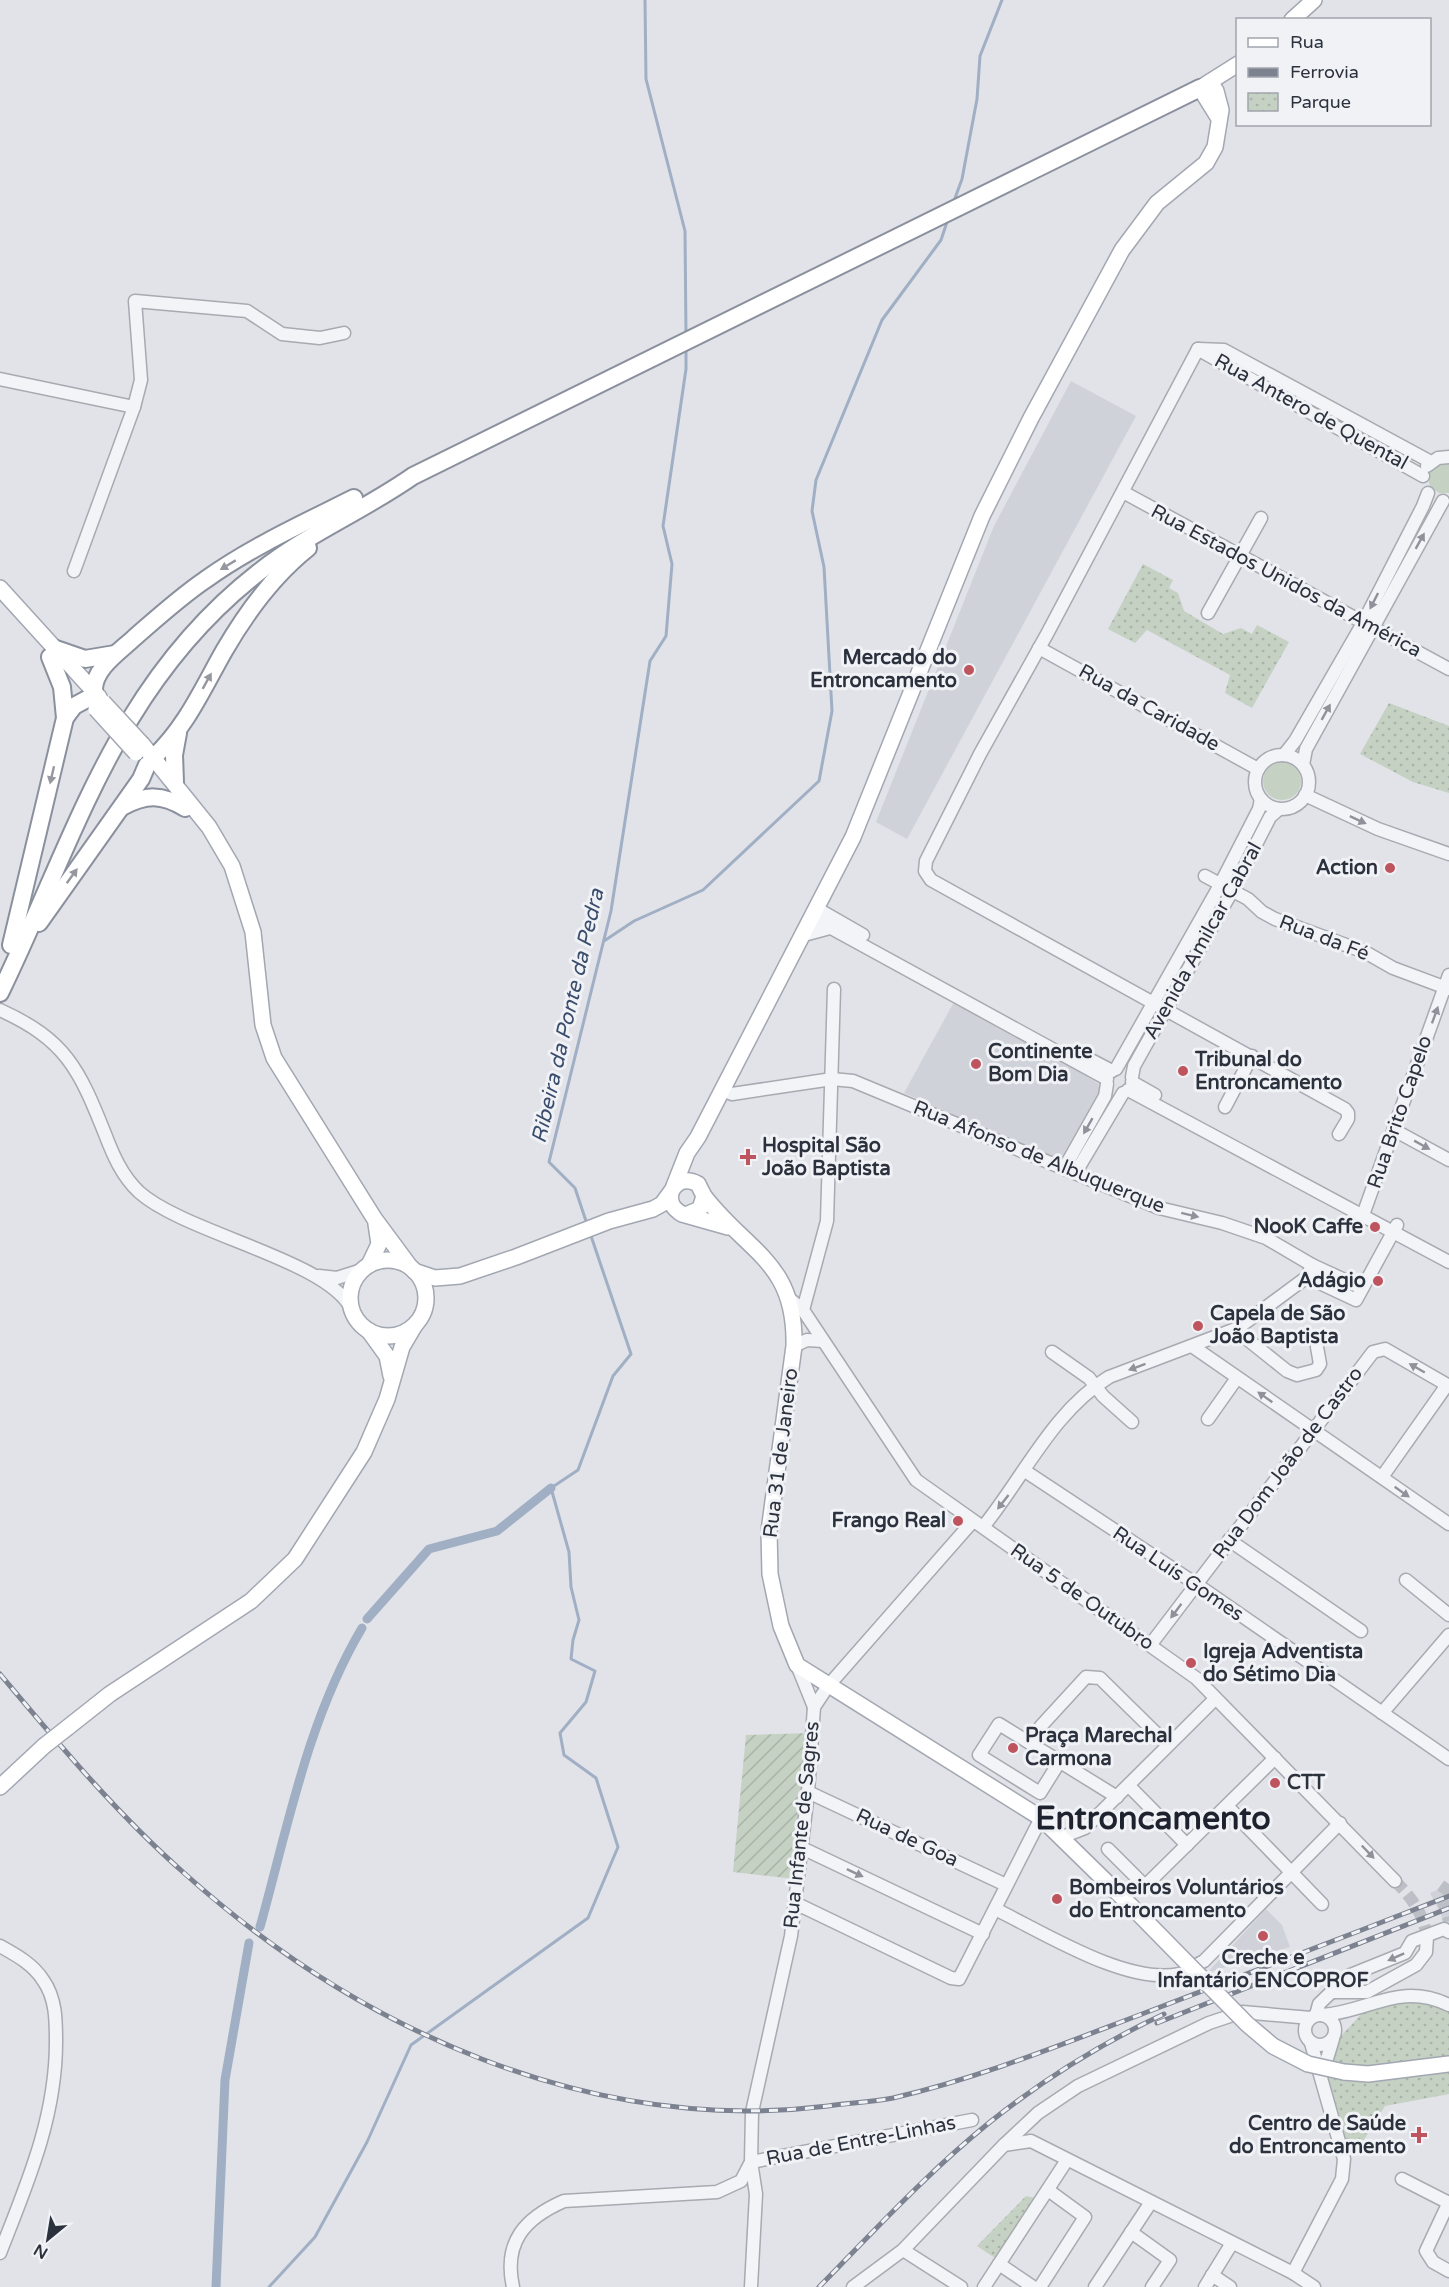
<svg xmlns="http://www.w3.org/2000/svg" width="1449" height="2287" font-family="'Varela Round',sans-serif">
	<defs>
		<pattern id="park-dots" width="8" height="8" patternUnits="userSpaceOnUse" patternTransform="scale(1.5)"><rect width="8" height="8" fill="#c5d1c3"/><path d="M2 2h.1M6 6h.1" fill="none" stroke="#a9b4a8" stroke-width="1.8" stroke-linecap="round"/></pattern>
		<pattern id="garden-furrows" width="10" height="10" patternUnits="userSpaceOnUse" patternTransform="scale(1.5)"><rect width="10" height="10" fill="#c5d1c3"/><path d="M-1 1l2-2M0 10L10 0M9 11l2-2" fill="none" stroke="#a9b4a8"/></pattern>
	</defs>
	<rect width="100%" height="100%" fill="#e1e3e8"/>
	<g fill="#cfd2d9">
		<path d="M1071,381L1136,416L907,839L876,822L994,526Z"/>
		<path d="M954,1002L1057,1058L1102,1086L1060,1160L904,1093Z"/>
		<path d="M1449,1885V1924L1446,1925L1430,1893Z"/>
		<path d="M1266,1909L1282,1925L1290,1947L1207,1973Z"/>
	</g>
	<g fill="#c5d1c3">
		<path d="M1449,461V493H1439L1430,486L1427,475L1432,465Z"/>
		<circle cx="1282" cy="781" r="19"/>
	</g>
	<g fill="url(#park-dots)">
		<path d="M1143,564L1173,580L1169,588L1178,593L1184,611L1223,634L1241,628L1252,634L1257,625L1289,642L1252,708L1225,693L1230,675L1147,630L1135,643L1108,629Z"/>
		<path d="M1389,703L1449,726V793L1413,782L1360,754Z"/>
		<path d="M1395,2000L1428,2002L1449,2010V2059L1358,2067L1329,2063L1340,2037L1366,2009Z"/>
		<path d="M1449,2069V2094L1385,2106L1355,2154L1343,2153L1322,2076H1407Z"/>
		<path d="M1026,2196L1035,2198L998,2260L977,2246Z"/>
	</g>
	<path fill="url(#garden-furrows)" d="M810,1733L795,1879L733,1872L746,1735Z"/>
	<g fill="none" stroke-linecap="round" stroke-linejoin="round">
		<g stroke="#a0afc4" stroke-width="3">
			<path d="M645,0L646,79L685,231L686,336"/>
			<path d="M954,201L962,179L977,99L980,56L1002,0"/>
			<path d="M604,941L634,921L703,890L819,781L832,711L824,567L812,511L816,480L882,320L941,240L948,219"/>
			<path d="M587,1224L575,1188L549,1162L611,911L650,661L666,636L672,564L663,526L686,369V349"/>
			<path d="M269,2287L315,2237L367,2142L411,2045L588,1918L618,1847L596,1778L564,1755L560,1733L586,1702L595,1671L571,1659L573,1640L579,1620L571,1587L569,1552L551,1488L578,1470L613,1376L631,1354L590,1233"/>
		</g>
		<g stroke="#a0afc4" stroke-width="9">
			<path d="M367,1619L429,1549L497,1531L551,1488"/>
			<path d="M260,1927C288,1826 308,1719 362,1628"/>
			<path d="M216,2287L225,2080L249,1943"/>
		</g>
		<g stroke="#bdbfc6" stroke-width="12" stroke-dasharray="12 6" stroke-linecap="butt">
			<path d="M1395,1881C1412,1898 1423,1913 1427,1937"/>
			<path d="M1449,1884L1441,1895L1449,1921"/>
		</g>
		<defs>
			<g id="minor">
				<path d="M1198,349L1047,634L980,754L926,861L925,871L931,880L1345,1109L1348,1113V1119L1339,1134"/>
				<path d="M1198,349L1224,350L1431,462"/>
				<path d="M1201,351L1423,476"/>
				<path d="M0,379L134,407L141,380L135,301L247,311L282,334L320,338L344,333"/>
				<path d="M1427,466L1438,458L1449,457"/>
				<path d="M1123,492L1449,669"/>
				<path d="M74,571L134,407"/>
				<path d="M1208,613L1261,518"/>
				<path d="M1039,648L1258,769"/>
				<path d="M1284,755L1295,741L1363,623L1423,506L1428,493"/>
				<circle cx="1282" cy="782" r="27"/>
				<path d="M1303,765L1306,749L1443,501"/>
				<path d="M1305,795L1378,829L1449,854"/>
				<path d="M1205,876L1248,899L1262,912L1275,919L1365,952L1393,968L1449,989"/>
				<path d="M816,908L863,935"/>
				<path d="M811,917L1107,1079"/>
				<path d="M804,935L830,928"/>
				<path d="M0,1010C66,1040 79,1069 105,1134C113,1155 122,1176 139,1192C186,1234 329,1260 352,1310"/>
				<path d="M1089,1059L1112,1071"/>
				<path d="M1116,1069L1220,885L1259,809L1261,799"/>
				<path d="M1132,1077L1134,1066L1232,891L1270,817L1279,809"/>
				<path d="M1132,1082L1155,1095"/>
				<path d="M722,1090L732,1094L832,1079L853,1081L1159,1208L1222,1223L1266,1238L1312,1265"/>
				<path d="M1128,1090L1449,1262"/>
				<path d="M1225,1107L1252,1056"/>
				<path d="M1394,1130L1449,1160"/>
				<path d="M1065,1167L1105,1096L1107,1084"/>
				<path d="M1076,1172L1123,1093"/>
				<path d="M1363,1215L1449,975"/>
				<path d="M319,1276L337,1278L362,1270"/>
				<path d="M1307,1277L1356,1300L1397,1225"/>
				<path d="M790,1299L803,1310L916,1480L1196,1678L1395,1881"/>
				<path d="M803,1310L827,1221L834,989"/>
				<path d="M1238,1328L1242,1335L1287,1371L1297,1375L1316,1370L1320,1364L1317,1347"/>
				<path d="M794,1346L807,1340L823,1341"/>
				<path d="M1192,1346L1449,1524"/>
				<path d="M1052,1352L1089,1378L1103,1396L1132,1422"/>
				<path d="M1208,1419L1237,1378"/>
				<path d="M1025,1471L1196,1584L1449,1759"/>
				<path d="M1382,1477L1447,1385"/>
				<path d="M983,1527C1023,1478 1053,1411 1109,1377L1238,1328L1307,1277L1312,1265L1362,1288"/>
				<path d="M1229,1540L1361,1631"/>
				<path d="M1406,1580L1449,1615"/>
				<path d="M1151,1644L1373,1352L1385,1349L1449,1386"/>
				<path d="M797,1665L814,1707"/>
				<path d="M1382,1713L1449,1635"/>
				<path d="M1030,1743L1041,1726L1086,1677L1100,1678L1168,1745"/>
				<path d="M1060,1761L1040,1793L979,1755L999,1724L1117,1797"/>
				<path d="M1129,1786L1187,1845"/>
				<path d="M808,1792L1006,1885"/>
				<path d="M1227,1806L1322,1904"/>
				<path d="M1062,1837L1085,1828L1215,1699"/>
				<path d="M802,1848L983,1934"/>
				<path d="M1108,1849L1145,1886L1275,1758"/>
				<path d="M795,1903L951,1978L959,1979L1041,1818"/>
				<path d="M995,1909C1043,1932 1126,1985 1179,1974C1187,1972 1196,1965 1204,1961L1340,1823"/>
				<path d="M0,1946C16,1955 33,1964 43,1980C56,1998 56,2020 56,2042C56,2118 27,2184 0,2253"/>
				<path d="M1332,1992H1367L1416,1965L1426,1952L1427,1937"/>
				<circle cx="1320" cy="2030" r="15"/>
				<path d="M1316,2015L1319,2004L1348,1976L1405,1953L1412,1941L1444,1929L1449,1932"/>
				<path d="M1322,2015C1369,2012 1399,1981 1449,2005"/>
				<path d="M1322,2075L1333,2039"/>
				<path d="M1004,2145L1038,2113L1078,2086L1209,2023L1242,2012L1311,2018"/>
				<path d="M1402,2179L1449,2203"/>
				<path d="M1449,2202L1426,2251L1433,2262L1449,2271"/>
				<path d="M1131,2232L1170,2260L1152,2287"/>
				<path d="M903,2250L961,2287"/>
				<path d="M999,2264L1033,2287"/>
				<path d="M1293,2273L1342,2179L1344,2159L1311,2043"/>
				<path d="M1212,2275L1230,2287"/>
				<path d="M513,2287C503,2242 525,2218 564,2201L717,2192L741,2181L751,2162L752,2112L791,1936L808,1792L814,1707L828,1686L973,1521"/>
				<path d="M751,2287L756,2194L751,2162L972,2120"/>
				<path d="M853,2287L903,2250L1004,2145L1031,2141L1293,2273L1314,2287"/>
				<path d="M984,2287L1067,2160"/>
				<path d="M1040,2287L1085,2217L1048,2190"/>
				<path d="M1095,2287L1151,2202"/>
				<path d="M1205,2287L1232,2243"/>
			</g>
			<g id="major">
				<path d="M1292,20L1314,0"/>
				<path d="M1218,117L1200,88L1238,64"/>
				<path d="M0,588L99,697"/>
				<path d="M142,744L209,827L232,866L253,932L263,1025L274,1058L374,1218L411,1268"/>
				<path d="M674,1186L687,1153L698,1137L853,837L982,516L1031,418L1122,250L1157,203L1206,163L1215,147L1221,110L1216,91L1210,82"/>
				<path d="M704,1196C748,1253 796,1262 794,1346L769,1531L770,1574L781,1626L797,1665L1041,1818L1131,1906"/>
				<path d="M688,1214L700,1209L704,1196L698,1184C687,1178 677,1180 671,1192C669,1202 672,1208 682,1214L728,1227"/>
				<circle cx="388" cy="1298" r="38"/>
				<path d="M369,1265L379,1244L376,1224"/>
				<path d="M414,1271L435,1278L460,1276L516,1257L609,1221L653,1209L662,1204L671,1192"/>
				<path d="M369,1331L387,1356L391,1376"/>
				<path d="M67,1728L110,1694L251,1601L295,1559L364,1452L387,1399L402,1347L415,1325"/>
				<path d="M0,1787L44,1746"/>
				<path d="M1344,2072L1368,2074L1449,2064"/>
			</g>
			<g id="highway">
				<path d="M56,649L85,659L115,654"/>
				<path d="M94,691C93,669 119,652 134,638C157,618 180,597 205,580C251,547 304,523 354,498"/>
				<path d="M65,718L74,706L87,699"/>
				<path d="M154,757C186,727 203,688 224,651C246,613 274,575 308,548"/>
				<path d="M175,782L174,755L178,733"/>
				<path d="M122,807C146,794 162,794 185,808"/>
				<path d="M39,923L141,779L147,765"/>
				<path d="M11,945L65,718L62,687L50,657"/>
				<path d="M0,993C76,837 115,684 259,572C307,534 363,511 413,476L1200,88"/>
			</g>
		</defs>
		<use href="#minor" stroke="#a7aab1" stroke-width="15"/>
		<use href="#major" stroke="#a2a7b2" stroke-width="18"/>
		<use href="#highway" stroke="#8a909d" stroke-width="20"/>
		<use href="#minor" stroke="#f3f4f7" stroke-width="12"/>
		<use href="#major" stroke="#fff" stroke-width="15"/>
		<use href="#highway" stroke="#fff" stroke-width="16"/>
		<defs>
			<g id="rail">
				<path d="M0,1674C58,1743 116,1813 184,1873C359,2030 590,2135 828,2106C850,2103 872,2102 893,2098C979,2078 1060,2045 1142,2014C1245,1975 1347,1936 1449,1896"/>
				<path d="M1157,2023L1449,1908"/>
				<path d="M819,2287C874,2231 928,2172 990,2122C1044,2079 1102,2043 1164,2014"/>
			</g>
		</defs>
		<use href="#rail" stroke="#7c8290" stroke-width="5"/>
		<use href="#rail" stroke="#f0f2f6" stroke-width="3" stroke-dasharray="9" stroke-linecap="butt"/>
		<defs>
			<g id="major-bridge">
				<path d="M103,702L142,744"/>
				<path d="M96,709L136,753"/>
				<path d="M44,1746L67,1728"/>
				<path d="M1131,1906L1247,2024L1273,2046L1308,2064L1344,2072"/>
			</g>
		</defs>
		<use href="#major-bridge" stroke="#a2a7b2" stroke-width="18" stroke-linecap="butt"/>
		<use href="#major-bridge" stroke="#fff" stroke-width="15"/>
	</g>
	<defs><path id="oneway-solid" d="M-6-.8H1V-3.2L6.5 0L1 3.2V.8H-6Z" transform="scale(1.5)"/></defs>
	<g fill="#8f929a">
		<use href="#oneway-solid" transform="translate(1420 541) rotate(-61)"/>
		<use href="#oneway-solid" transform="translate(1374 601) rotate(117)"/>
		<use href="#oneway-solid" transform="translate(1326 712) rotate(-61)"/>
		<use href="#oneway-solid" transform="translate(1358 820) rotate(25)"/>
		<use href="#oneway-solid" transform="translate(1435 1015) rotate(-70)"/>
		<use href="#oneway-solid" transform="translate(1088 1126) rotate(120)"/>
		<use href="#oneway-solid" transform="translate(1422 1145) rotate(29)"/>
		<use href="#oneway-solid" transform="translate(1190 1215) rotate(14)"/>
		<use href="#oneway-solid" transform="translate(1137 1367) rotate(160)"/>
		<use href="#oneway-solid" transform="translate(1417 1368) rotate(-150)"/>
		<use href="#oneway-solid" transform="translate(1265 1397) rotate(-145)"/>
		<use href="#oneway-solid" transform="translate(1402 1492) rotate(35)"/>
		<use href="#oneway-solid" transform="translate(1003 1502) rotate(128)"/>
		<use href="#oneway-solid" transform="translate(1176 1611) rotate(127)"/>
		<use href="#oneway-solid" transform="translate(1368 1852) rotate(46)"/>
		<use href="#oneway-solid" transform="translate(855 1873) rotate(25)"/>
		<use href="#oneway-solid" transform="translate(1396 1957) rotate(156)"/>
	</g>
	<g fill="#95989e">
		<use href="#oneway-solid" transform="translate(228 565) rotate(149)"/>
		<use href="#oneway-solid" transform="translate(207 681) rotate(-61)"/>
		<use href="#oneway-solid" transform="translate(52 775) rotate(103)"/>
		<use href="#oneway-solid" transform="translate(72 876) rotate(-54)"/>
	</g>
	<g fill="#be545d" stroke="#f0f2f6" stroke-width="2">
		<circle cx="969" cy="670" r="6"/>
		<circle cx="1390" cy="868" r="6"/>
		<circle cx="976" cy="1064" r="6"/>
		<circle cx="1183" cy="1071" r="6"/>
		<path d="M745 1148h6v6h6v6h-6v6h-6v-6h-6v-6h6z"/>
		<circle cx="1375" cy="1227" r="6"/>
		<circle cx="1378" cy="1281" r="6"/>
		<circle cx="1198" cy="1326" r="6"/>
		<circle cx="958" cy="1521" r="6"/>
		<circle cx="1191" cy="1663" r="6"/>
		<circle cx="1013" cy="1748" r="6"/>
		<circle cx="1275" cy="1783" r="6"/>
		<circle cx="1057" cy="1899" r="6"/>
		<circle cx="1263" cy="1936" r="6"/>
		<path d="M1416 2126h6v6h6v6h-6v6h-6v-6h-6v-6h6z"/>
	</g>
	<g text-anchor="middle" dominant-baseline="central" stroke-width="6" stroke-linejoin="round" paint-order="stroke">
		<g font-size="20" fill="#2b313d" stroke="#f0f2f6">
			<text transform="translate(1311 412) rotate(29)">Rua Antero de Quental</text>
			<text transform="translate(1286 581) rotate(28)">Rua Estados Unidos da América</text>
			<text transform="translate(1149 708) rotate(29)">Rua da Caridade</text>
			<text transform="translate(1324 938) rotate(21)">Rua da Fé</text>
			<text transform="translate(1203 941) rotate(-61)">Avenida Amilcar Cabral</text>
			<text transform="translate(1400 1112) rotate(-71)">Rua Brito Capelo</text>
			<text transform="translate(1039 1157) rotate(22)">Rua Afonso de Albuquerque</text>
			<text transform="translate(781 1453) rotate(-83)">Rua 31 de Janeiro</text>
			<text transform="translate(1288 1463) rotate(-53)">Rua Dom João de Castro</text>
			<text transform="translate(1178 1574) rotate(34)">Rua Luís Gomes</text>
			<text transform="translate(1082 1597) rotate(35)">Rua 5 de Outubro</text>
			<text transform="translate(802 1825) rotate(-84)">Rua Infante de Sagres</text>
			<text transform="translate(907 1838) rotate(25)">Rua de Goa</text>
			<text transform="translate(861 2141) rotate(-11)">Rua de Entre-Linhas</text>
		</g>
		<g font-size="20" font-weight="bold" fill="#2b313d" stroke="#f0f2f6" text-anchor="start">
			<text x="957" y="658" text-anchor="end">Mercado do<tspan x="957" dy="23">Entroncamento</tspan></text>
			<text x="1378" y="868" text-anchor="end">Action</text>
			<text x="988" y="1052">Continente<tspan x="988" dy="23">Bom Dia</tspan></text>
			<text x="1195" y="1060">Tribunal do<tspan x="1195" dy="23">Entroncamento</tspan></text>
			<text x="762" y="1146">Hospital São<tspan x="762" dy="23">João Baptista</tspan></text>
			<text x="1363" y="1227" text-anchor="end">NooK Caffe</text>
			<text x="1366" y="1281" text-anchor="end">Adágio</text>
			<text x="1210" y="1314">Capela de São<tspan x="1210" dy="23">João Baptista</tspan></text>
			<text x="946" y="1521" text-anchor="end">Frango Real</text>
			<text x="1203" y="1652">Igreja Adventista<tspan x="1203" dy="23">do Sétimo Dia</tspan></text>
			<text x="1025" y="1736">Praça Marechal<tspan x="1025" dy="23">Carmona</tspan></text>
			<text x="1287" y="1783">CTT</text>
			<text x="1069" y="1888">Bombeiros Voluntários<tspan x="1069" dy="23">do Entroncamento</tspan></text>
			<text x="1263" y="1958" text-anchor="middle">Creche e<tspan x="1263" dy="23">Infantário ENCOPROF</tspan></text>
			<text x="1406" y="2124" text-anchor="end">Centro de Saúde<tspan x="1406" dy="23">do Entroncamento</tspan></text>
		</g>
		<g font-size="21" font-style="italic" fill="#3a4d6d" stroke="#f0f2f6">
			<text transform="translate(568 1016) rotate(-77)">Ribeira da Ponte da Pedra</text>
		</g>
		<g font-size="32" font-weight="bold" fill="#1d222e" stroke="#f0f2f6">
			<text x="1153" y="1819">Entroncamento</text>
		</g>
	</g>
	<rect x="1236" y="18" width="195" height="108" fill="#f0f2f6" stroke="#a1a5ac" stroke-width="1.5"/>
	<rect x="1248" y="38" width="30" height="9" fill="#ffffff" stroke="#a1a5ac" stroke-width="1.5"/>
	<text x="1290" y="48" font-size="18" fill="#2b313d">Rua</text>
	<rect x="1248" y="68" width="30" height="9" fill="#7c8290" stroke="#a1a5ac" stroke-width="1.5"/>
	<text x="1290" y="78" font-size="18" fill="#2b313d">Ferrovia</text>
	<rect x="1248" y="93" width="30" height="18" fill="url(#park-dots)" stroke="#a1a5ac" stroke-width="1.5"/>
	<text x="1290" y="108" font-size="18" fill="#2b313d">Parque</text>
	<g transform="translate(48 2239) rotate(210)" stroke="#f0f2f6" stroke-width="4.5" paint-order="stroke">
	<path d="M0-4.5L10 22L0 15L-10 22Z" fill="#2b313d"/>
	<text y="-9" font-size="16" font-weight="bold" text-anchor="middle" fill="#2b313d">N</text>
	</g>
</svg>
